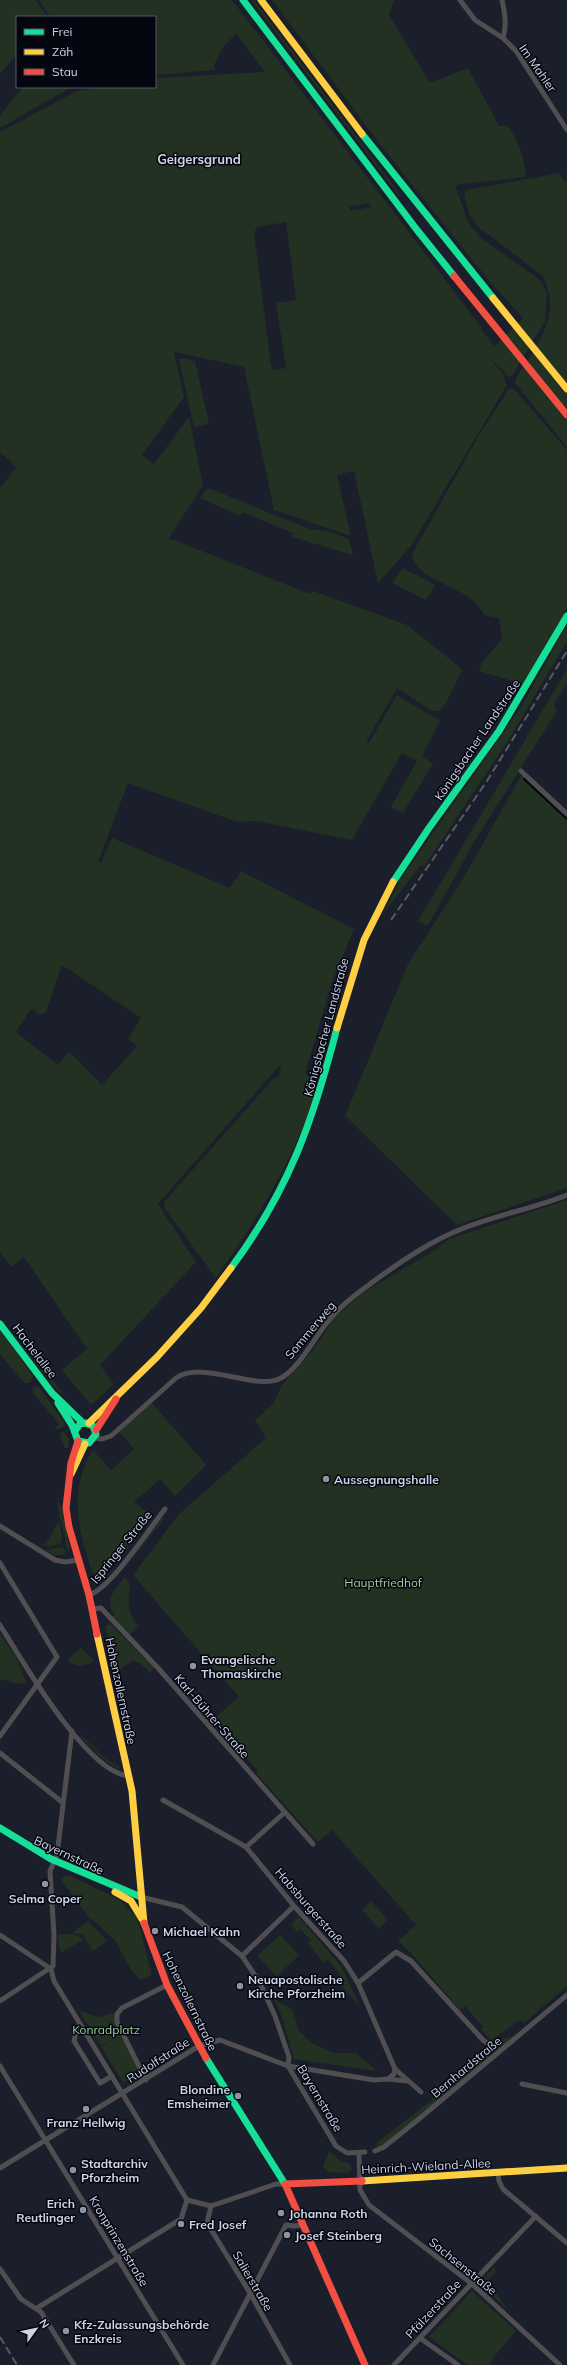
<svg xmlns="http://www.w3.org/2000/svg" width="567" height="2365" font-family="Mulish,sans-serif">
	<rect width="100%" height="100%" fill="#1b1e2b"/>
	<g fill="#223122" fill-rule="evenodd">
		<path d="M0,0H36L47,17H17V54L0,74Z"/>
		<path d="M39,0H232L482,328L481,329L494,346L523,318L490,282L382,147L272,0H394L389,15L430,83L468,68L499,126H508C519,142 524,158 526,177L455,185L468,222L481,238L540,280L547,293L545,321L512,376L509,377L488,356L503,374L507,385L411,546L378,583L354,471L337,475L351,536L274,510L244,367L174,352L184,397L142,455L154,464L189,417L203,485L169,538L310,594L313,591L407,625L463,670C454,682 450,703 438,711H432L397,688L366,742L369,743L397,695L440,721L422,756L433,764L403,813L391,807L417,761L402,753L352,840L256,821L237,822L128,783L98,862L101,863L112,838L230,888L241,871L354,929L332,982L305,1073L314,1081L312,1088L316,1092L314,1099C289,1168 257,1219 216,1278L165,1209L164,1202L273,1079L278,1078L281,1067L280,1065L158,1204L196,1262L100,1365L114,1384L91,1405L62,1370L87,1349L24,1257L11,1267L0,1252V488L16,467L0,452V132L77,91L91,89L94,87H155V78L265,72L236,33L222,49L214,65L215,70L155,75V17H50ZM369,203L371,207L350,211L349,207ZM286,222L296,300L276,303L286,368L274,370L271,365L254,233L257,227ZM62,965L141,1018L128,1039L137,1046L102,1085L69,1051L58,1065L16,1032L31,1009L35,1010L39,1015L46,1012Z"/>
		<path d="M251,0H254L400,194L399,196Z"/>
		<path d="M23,87H72L0,128V115Z"/>
		<path d="M559,173L563,180L567,181V447L515,383C516,376 522,368 527,362C545,332 559,311 543,276L477,226L469,213L464,194L467,190Z"/>
		<path d="M182,358L195,361L209,424L194,427L179,359Z"/>
		<path d="M513,388L567,450V608L523,684L479,671L483,661L502,639L499,618L484,615C472,585 416,584 412,554L479,435L509,389Z"/>
		<path d="M211,489L312,530C324,529 339,534 349,540L353,555L292,537L293,533L242,512L240,516L200,498L205,490Z"/>
		<path d="M403,568L435,585L426,600L392,583Z"/>
		<path d="M567,625V641L510,738L425,865L420,866L383,914L402,877L521,707Z"/>
		<path d="M567,669V683L554,704L557,711L474,842L428,926L418,921Z"/>
		<path d="M522,774L567,816V1188L457,1225L345,1116L408,964L464,877Z"/>
		<path d="M567,1200V1986L524,2023L520,2020L491,2040L481,2029L483,2027L465,2006L460,2010L411,1953L398,1941L416,1925L332,1830L318,1842L256,1773L258,1771L213,1719L239,1697L133,1575L178,1515L266,1438L255,1420L274,1403L281,1386L312,1351L335,1317L364,1292L432,1252L449,1239Z"/>
		<path d="M0,1330L33,1376L30,1383H24L0,1354Z"/>
		<path d="M30,1352L47,1373L44,1374L29,1355Z"/>
		<path d="M51,1378L63,1393L62,1394L48,1380Z"/>
		<path d="M36,1386L40,1388L64,1422L65,1426L57,1430L55,1427L59,1424L33,1393V1389Z"/>
		<path d="M151,1402L206,1465L175,1496L160,1479L134,1502L151,1515L104,1576L100,1578L96,1577C91,1572 89,1562 87,1555C75,1517 72,1483 93,1450L111,1470L134,1449L119,1432Z"/>
		<path d="M61,1432H64L69,1439L68,1448H65L60,1436Z"/>
		<path d="M57,1503H60L70,1548L68,1553Z"/>
		<path d="M164,1517L165,1518L123,1570L161,1519Z"/>
		<path d="M59,1520L62,1537L61,1543L49,1547L39,1544H46Z"/>
		<path d="M62,1547L65,1550L66,1554C58,1557 52,1554 45,1550Z"/>
		<path d="M125,1577L130,1584C128,1601 127,1612 138,1626L129,1635L112,1617L115,1614C103,1600 116,1589 125,1577Z"/>
		<path d="M108,1622L154,1667L150,1673L140,1663L132,1661L115,1673L114,1659L105,1626L108,1625Z"/>
		<path d="M0,1634L17,1659L27,1684L14,1683L2,1679L0,1681Z"/>
		<path d="M81,1648L94,1660C85,1668 76,1667 67,1660Z"/>
		<path d="M81,1735L107,1760L119,1766V1770L102,1758L80,1736Z"/>
		<path d="M69,1875L118,1899L137,1917L152,1975L140,1980L130,1968L115,1940L87,1915L60,1878Z"/>
		<path d="M371,1901L388,1920L379,1929L362,1910Z"/>
		<path d="M298,1916L341,1966L368,2024L359,2006L343,1988L344,1980L328,1959L323,1962L308,1944L311,1940L300,1929L297,1932L291,1925Z"/>
		<path d="M88,1921L107,1941L93,1951L83,1935L72,1933Z"/>
		<path d="M58,1934C78,1934 81,1933 92,1952L83,1940L62,1952L59,1947Z"/>
		<path d="M280,1935L299,1955L277,1976L257,1956Z"/>
		<path d="M274,1999L293,2010L298,2030L312,2043L333,2053H356L377,2071L294,2059L282,2017Z"/>
		<path d="M79,2011L99,2017L117,2012L116,2015L142,2073L123,2082L101,2046L115,2038L101,2045Z"/>
		<path d="M516,2036L380,2147L376,2146L377,2143C396,2127 417,2112 437,2096C461,2076 483,2039 516,2036Z"/>
		<path d="M329,2151L341,2161L349,2163L352,2169L348,2173L328,2172L323,2167Z"/>
		<path d="M494,2267L496,2272L485,2283L498,2295L508,2310L480,2284Z"/>
		<path d="M472,2291L516,2331L494,2357L490,2365H468L429,2337Z"/>
	</g>
	<g fill="none" stroke-linecap="round" stroke-linejoin="round">
		<path stroke="#020811" stroke-width="2" d="M524,779L567,819"/>
		<g stroke="#514e52" stroke-width="5">
			<path d="M460,0L475,20L503,38L516,51L567,130"/>
			<path d="M502,0C505,14 507,25 503,38"/>
			<path d="M521,771L567,814"/>
			<path d="M95,1438L102,1439L111,1436L176,1378C203,1360 254,1390 279,1379C298,1370 313,1340 326,1324C335,1312 346,1302 358,1293C387,1271 420,1247 452,1233C489,1216 530,1210 567,1195"/>
			<path d="M0,1526L55,1560L65,1562L79,1560"/>
			<path d="M0,1563L57,1657L0,1736"/>
			<path d="M89,1595C111,1588 149,1529 165,1509"/>
			<path d="M92,1609L101,1608L158,1668L313,1844"/>
			<path d="M0,1625C22,1660 86,1772 128,1776"/>
			<path d="M0,1753L62,1802"/>
			<path d="M163,1800L246,1847L294,1906L344,1961L358,1983L395,2069L421,2092"/>
			<path d="M246,1847L284,1813"/>
			<path d="M141,1897L182,1907L242,1956L260,1983L275,2016L289,2057L288,2066L336,2146L347,2153L365,2152"/>
			<path d="M0,1935L51,1969L54,1981L187,2200"/>
			<path d="M242,1956L294,1906"/>
			<path d="M358,1983L396,1952L411,1961L483,2040L490,2045"/>
			<path d="M0,2001L53,1966L54,1935L50,1871L57,1855L72,1731"/>
			<path d="M82,2027L76,2033L74,2041L100,2083L112,2076"/>
			<path d="M0,2066L183,2365"/>
			<path d="M388,2079L407,2081"/>
			<path d="M146,2080L117,2022V2014L122,2008L167,1985"/>
			<path d="M522,2084L567,2093"/>
			<path d="M375,2151L384,2147L420,2118L567,1995"/>
			<path d="M359,2153L360,2190L369,2205L471,2283L560,2365"/>
			<path d="M0,2168L199,2046L220,2040L288,2066L374,2080L388,2079L394,2074L395,2069"/>
			<path d="M498,2173L499,2181L503,2189L567,2243"/>
			<path d="M187,2200L211,2206L276,2184H285"/>
			<path d="M211,2206L207,2223L250,2293L290,2365"/>
			<path d="M0,2269L21,2299L41,2312L74,2365"/>
			<path d="M37,2308L181,2219L187,2200"/>
			<path d="M420,2338L458,2365"/>
			<path d="M213,2365L286,2225L294,2226L302,2225"/>
			<path d="M394,2365L536,2216"/>
		</g>
		<g stroke="#16e098" stroke-width="7">
			<path d="M243,0L417,230L454,276"/>
			<path d="M362,134L493,298"/>
			<path d="M393,882L429,828L499,731L567,616"/>
			<path d="M231,1268C289,1190 313,1121 337,1028"/>
			<path d="M0,1324L52,1393L83,1423"/>
			<path d="M58,1403L72,1425L78,1441L89,1443L96,1434L93,1426L86,1423L80,1424L75,1431"/>
			<path d="M0,1828L51,1859L141,1897"/>
			<path d="M206,2058L285,2184"/>
		</g>
		<g stroke="#ffcf43" stroke-width="7">
			<path d="M261,0L362,134"/>
			<path d="M493,298L567,389"/>
			<path d="M337,1028L364,940L393,882"/>
			<path d="M89,1423L157,1357L201,1308L231,1268"/>
			<path d="M71,1474L85,1444"/>
			<path d="M97,1634L132,1791L144,1923"/>
			<path d="M115,1892L131,1901L142,1919"/>
			<path d="M362,2181L567,2168"/>
		</g>
		<g stroke="#f24e42" stroke-width="7">
			<path d="M454,276L567,415"/>
			<path d="M96,1430L116,1399"/>
			<path d="M78,1441L71,1463L66,1508L69,1527L89,1595L97,1634"/>
			<path d="M144,1923L167,1985L206,2058"/>
			<path d="M362,2181L285,2184L365,2365"/>
		</g>
		<g stroke="#5a5a61" stroke-width="2" stroke-dasharray="8 4" stroke-linecap="butt">
			<path d="M391,920L487,781L567,651"/>
			<path d="M0,2337L17,2365"/>
		</g>
	</g>
	<g fill="#8f94a4" stroke="#040610" stroke-width="1.5">
		<circle cx="326" cy="1479" r="4"/>
		<circle cx="193" cy="1666" r="4"/>
		<circle cx="45" cy="1884" r="4"/>
		<circle cx="155" cy="1931" r="4"/>
		<circle cx="240" cy="1986" r="4"/>
		<circle cx="238" cy="2096" r="4"/>
		<circle cx="86" cy="2109" r="4"/>
		<circle cx="73" cy="2170" r="4"/>
		<circle cx="83" cy="2210" r="4"/>
		<circle cx="281" cy="2213" r="4"/>
		<circle cx="181" cy="2224" r="4"/>
		<circle cx="287" cy="2235" r="4"/>
		<circle cx="66" cy="2331" r="4"/>
	</g>
	<g text-anchor="middle" dominant-baseline="central" stroke-width="3" stroke-linejoin="round" paint-order="stroke">
		<g font-size="12" fill="#ced4e5" stroke="#040610">
			<text transform="translate(538 68) rotate(55)">Im Mahler</text>
			<text transform="translate(477 740) rotate(-56)">Königsbacher Landstraße</text>
			<text transform="translate(326 1027) rotate(-75)">Königsbacher Landstraße</text>
			<text transform="translate(310 1330) rotate(-50)">Sommerweg</text>
			<text transform="translate(35 1351) rotate(53)">Hachelallee</text>
			<text transform="translate(121 1547) rotate(-51)">Ispringer Straße</text>
			<text transform="translate(121 1691) rotate(78)">Hohenzollernstraße</text>
			<text transform="translate(212 1716) rotate(49)">Karl-Bührer-Straße</text>
			<text transform="translate(69 1855) rotate(25)">Bayernstraße</text>
			<text transform="translate(311 1908) rotate(49)">Habsburgerstraße</text>
			<text transform="translate(190 2001) rotate(64)">Hohenzollernstraße</text>
			<text transform="translate(158 2060) rotate(-33)">Rudolfstraße</text>
			<text transform="translate(466 2067) rotate(-40)">Bernhardstraße</text>
			<text transform="translate(320 2098) rotate(59)">Bayernstraße</text>
			<text transform="translate(426 2166) rotate(-3)">Heinrich-Wieland-Allee</text>
			<text transform="translate(119 2241) rotate(59)">Kronprinzenstraße</text>
			<text transform="translate(463 2266) rotate(39)">Sachsenstraße</text>
			<text transform="translate(253 2281) rotate(60)">Salierstraße</text>
			<text transform="translate(433 2309) rotate(-47)">Pfälzerstraße</text>
		</g>
		<g font-size="12" font-weight="bold" fill="#ced4e5" stroke="#040610" text-anchor="start">
			<text x="334" y="1479">Aussegnungshalle</text>
			<text x="201" y="1659">Evangelische<tspan x="201" dy="14">Thomaskirche</tspan></text>
			<text x="45" y="1898" text-anchor="middle">Selma Coper</text>
			<text x="163" y="1931">Michael Kahn</text>
			<text x="248" y="1979">Neuapostolische<tspan x="248" dy="14">Kirche Pforzheim</tspan></text>
			<text x="230" y="2089" text-anchor="end">Blondine<tspan x="230" dy="14">Emsheimer</tspan></text>
			<text x="86" y="2122" text-anchor="middle">Franz Hellwig</text>
			<text x="81" y="2163">Stadtarchiv<tspan x="81" dy="14">Pforzheim</tspan></text>
			<text x="75" y="2203" text-anchor="end">Erich<tspan x="75" dy="14">Reutlinger</tspan></text>
			<text x="289" y="2213">Johanna Roth</text>
			<text x="189" y="2224">Fred Josef</text>
			<text x="295" y="2235">Josef Steinberg</text>
			<text x="74" y="2324">Kfz-Zulassungsbehörde<tspan x="74" dy="14">Enzkreis</tspan></text>
		</g>
		<g font-size="12" fill="#9cce96" stroke="#040610">
			<text x="383" y="1582">Hauptfriedhof</text>
			<text x="106" y="2029">Konradplatz</text>
		</g>
		<g font-size="13" font-weight="bold" fill="#ced4e5" stroke="#040610">
			<text x="199" y="159">Geigersgrund</text>
		</g>
	</g>
	<rect x="16" y="16" width="140" height="72" fill="#040610" stroke="#555865"/>
	<rect x="24" y="29" width="20" height="6" fill="#16e098" stroke="#555865"/>
	<text x="52" y="36" font-size="12" fill="#ced4e5">Frei</text>
	<rect x="24" y="49" width="20" height="6" fill="#ffcf43" stroke="#555865"/>
	<text x="52" y="56" font-size="12" fill="#ced4e5">Zäh</text>
	<rect x="24" y="69" width="20" height="6" fill="#f24e42" stroke="#555865"/>
	<text x="52" y="76" font-size="12" fill="#ced4e5">Stau</text>
	<g transform="translate(36 2329) rotate(57)" stroke="#040610" stroke-width="3" paint-order="stroke">
	<path d="M0-3L7 15L0 10L-7 15Z" fill="#ced4e5"/>
	<text y="-6" font-size="11" font-weight="bold" text-anchor="middle" fill="#ced4e5">N</text>
	</g>
</svg>
